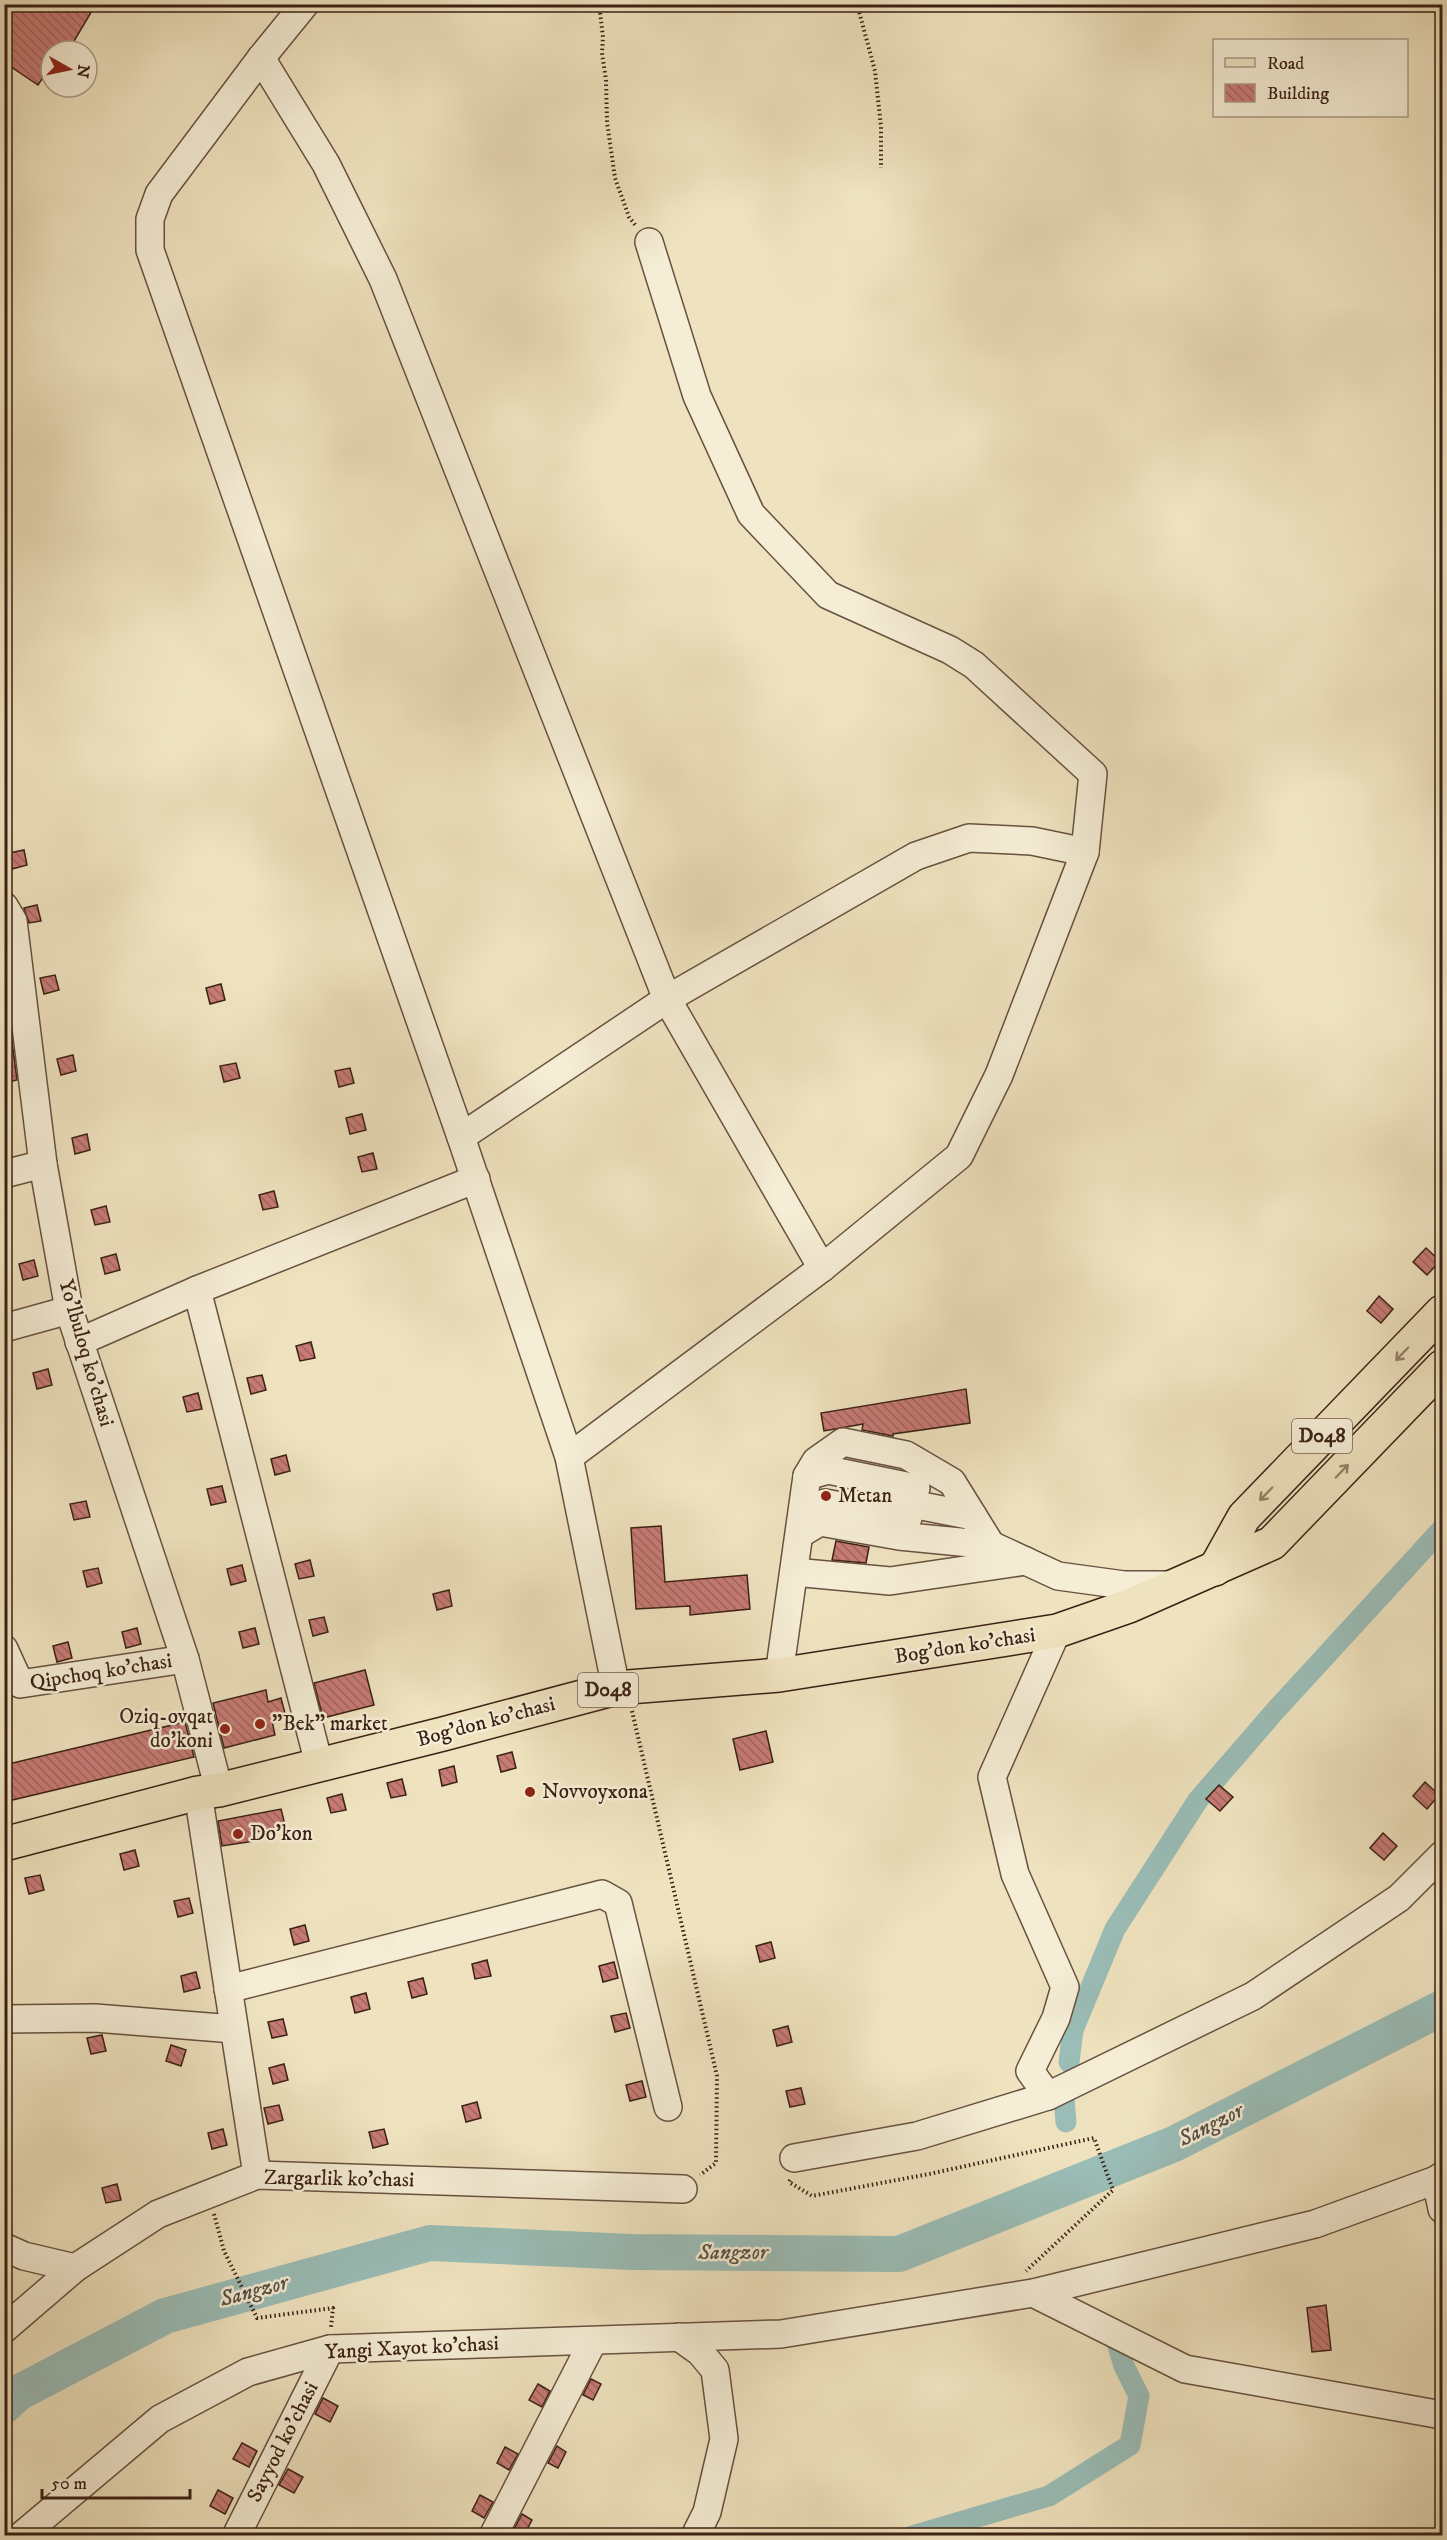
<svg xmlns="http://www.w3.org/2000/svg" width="1447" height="2540" font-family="'IM FELL DW Pica',serif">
	<defs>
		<pattern id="building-back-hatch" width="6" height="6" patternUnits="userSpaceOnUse" patternTransform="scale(1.5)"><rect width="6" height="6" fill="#c77b75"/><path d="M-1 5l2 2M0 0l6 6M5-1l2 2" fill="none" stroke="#a3645f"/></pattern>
	</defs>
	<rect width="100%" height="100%" fill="#efe3bf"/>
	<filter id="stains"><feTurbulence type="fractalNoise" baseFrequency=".00333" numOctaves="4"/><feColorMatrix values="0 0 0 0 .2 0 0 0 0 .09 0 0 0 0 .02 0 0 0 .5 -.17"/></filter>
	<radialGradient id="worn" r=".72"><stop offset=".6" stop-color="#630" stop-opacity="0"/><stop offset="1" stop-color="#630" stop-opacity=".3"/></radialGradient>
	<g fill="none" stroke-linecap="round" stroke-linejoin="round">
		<g stroke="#9abdb7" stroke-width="21">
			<path d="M1069,2062L1073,2030L1115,1929L1198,1800L1275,1711L1442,1529"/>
			<path d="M1064,2098L1066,2122"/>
			<path d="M912,2536L1049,2496L1130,2445L1139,2396L1124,2366L1118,2346"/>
		</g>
		<path stroke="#9abdb7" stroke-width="36" d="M4,2406L18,2393L165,2316L430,2243L632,2252L899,2254L1174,2144L1442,2008"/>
	</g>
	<g fill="url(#building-back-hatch)" stroke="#3a2015" stroke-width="1.5">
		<path d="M4,4H96L74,41L88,51H51V66L38,85L4,62Z"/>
		<path d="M24,850L27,865L12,869L9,853Z"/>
		<path d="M37,905L41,921L29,923L24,908Z"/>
		<path d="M55,975L59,990L44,994L40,978Z"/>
		<path d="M221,984L225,1000L210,1004L206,988Z"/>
		<path d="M10,1025L17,1080L8,1082L4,1067V1026Z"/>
		<path d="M73,1055L76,1071L61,1075L57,1059Z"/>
		<path d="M236,1063L240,1078L224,1082L220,1066Z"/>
		<path d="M350,1068L354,1083L339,1087L335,1071Z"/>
		<path d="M362,1114L366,1130L350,1134L346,1118Z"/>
		<path d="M87,1134L90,1150L75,1154L72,1138Z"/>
		<path d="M373,1153L377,1169L362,1172L358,1157Z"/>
		<path d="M274,1191L278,1207L263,1210L259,1195Z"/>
		<path d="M106,1206L110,1222L95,1225L91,1210Z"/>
		<path d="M1426,1248L1440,1261L1427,1275L1413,1262Z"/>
		<path d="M116,1254L120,1270L105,1274L101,1258Z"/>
		<path d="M34,1260L38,1276L23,1280L19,1264Z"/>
		<path d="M1379,1296L1393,1309L1381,1323L1367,1311Z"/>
		<path d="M311,1342L315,1358L300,1361L296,1346Z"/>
		<path d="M48,1369L52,1385L37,1389L33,1373Z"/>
		<path d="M262,1375L266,1390L251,1394L247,1378Z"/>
		<path d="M966,1389L970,1423L893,1434V1436L862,1430L863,1424L824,1431L821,1413Z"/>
		<path d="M198,1393L202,1409L187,1412L183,1397Z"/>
		<path d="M286,1455L290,1471L275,1475L271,1459Z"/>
		<path d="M222,1486L226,1502L211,1505L207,1489Z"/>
		<path d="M86,1501L90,1517L74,1520L70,1504Z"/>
		<path d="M661,1526L665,1582L747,1575L750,1609L690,1615V1606L636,1609L631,1528Z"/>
		<path d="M836,1541L869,1547L866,1563L832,1560Z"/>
		<path d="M310,1560L314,1576L299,1579L295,1564Z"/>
		<path d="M242,1565L246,1581L231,1585L227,1569Z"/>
		<path d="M98,1568L102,1583L87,1587L83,1571Z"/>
		<path d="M449,1590L452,1606L437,1610L433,1594Z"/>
		<path d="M324,1617L328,1632L313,1636L309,1620Z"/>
		<path d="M137,1628L141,1644L126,1648L122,1632Z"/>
		<path d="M255,1628L259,1644L243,1648L239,1632Z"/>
		<path d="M68,1642L72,1658L57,1662L53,1646Z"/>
		<path d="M365,1670L374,1705L323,1718L314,1683Z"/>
		<path d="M266,1690L268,1702L281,1698L286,1717L272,1721L275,1735L224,1748L213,1703Z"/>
		<path d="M185,1722L194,1757L4,1802V1765Z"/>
		<path d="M766,1731L773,1762L740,1770L733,1739Z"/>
		<path d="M512,1752L516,1768L501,1772L497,1756Z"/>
		<path d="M454,1766L457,1782L442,1786L439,1770Z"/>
		<path d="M402,1779L406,1795L391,1798L387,1783Z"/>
		<path d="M1425,1782L1439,1795L1427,1809L1413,1796Z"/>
		<path d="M1219,1785L1233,1797L1220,1811L1206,1799Z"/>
		<path d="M342,1794L346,1810L331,1813L327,1798Z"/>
		<path d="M281,1809L285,1825L253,1833L254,1841L222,1846L218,1821Z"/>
		<path d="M1383,1833L1397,1846L1384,1860L1370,1848Z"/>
		<path d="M135,1850L139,1866L124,1870L120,1854Z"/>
		<path d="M40,1875L44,1890L29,1894L25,1878Z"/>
		<path d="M189,1898L193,1913L178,1917L174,1901Z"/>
		<path d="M305,1925L309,1941L294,1945L290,1929Z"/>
		<path d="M771,1942L775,1958L760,1962L756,1946Z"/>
		<path d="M487,1960L491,1976L475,1979L472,1964Z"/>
		<path d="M614,1962L618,1978L603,1982L599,1966Z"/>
		<path d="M196,1972L200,1988L184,1992L181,1976Z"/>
		<path d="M423,1978L427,1994L412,1998L408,1982Z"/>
		<path d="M366,1993L370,2009L355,2013L351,1997Z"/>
		<path d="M626,2013L630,2028L615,2032L611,2016Z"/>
		<path d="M283,2019L287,2035L272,2038L268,2022Z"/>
		<path d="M788,2026L792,2042L777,2046L773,2030Z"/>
		<path d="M102,2035L106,2051L91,2054L87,2038Z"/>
		<path d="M171,2045L186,2050L181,2066L166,2061Z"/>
		<path d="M284,2064L288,2080L273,2084L269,2068Z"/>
		<path d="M642,2081L646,2097L630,2101L626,2085Z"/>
		<path d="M801,2088L805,2104L790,2107L786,2091Z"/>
		<path d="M477,2102L481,2118L466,2122L462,2106Z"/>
		<path d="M279,2105L283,2120L268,2124L264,2108Z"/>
		<path d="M223,2129L227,2145L212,2149L208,2133Z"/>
		<path d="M384,2129L388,2144L373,2148L369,2132Z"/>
		<path d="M117,2184L121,2200L106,2203L102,2188Z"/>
		<path d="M1326,2305L1331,2350L1312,2352L1307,2308Z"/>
		<path d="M591,2379L601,2384L593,2400L583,2395Z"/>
		<path d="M538,2384L550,2391L542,2407L529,2400Z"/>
		<path d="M323,2398L338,2406L330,2422L315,2414Z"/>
		<path d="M242,2443L257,2451L249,2467L233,2459Z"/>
		<path d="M557,2446L566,2452L558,2468L548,2463Z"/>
		<path d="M505,2447L518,2454L509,2470L497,2463Z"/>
		<path d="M288,2469L303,2477L294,2493L279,2485Z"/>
		<path d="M218,2490L233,2498L225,2514L210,2506Z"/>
		<path d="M480,2495L493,2502L484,2518L472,2511Z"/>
		<path d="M522,2514L532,2520L524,2535L513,2531Z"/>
	</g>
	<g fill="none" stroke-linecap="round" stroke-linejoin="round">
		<defs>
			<g id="minor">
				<path d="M305,4L261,58L159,194L150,219V250L461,1137L569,1457L616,1688"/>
				<path d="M261,58L326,164L383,279L667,999L822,1268"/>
				<path d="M4,906L13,921L43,1164L69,1310L185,1659L219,1790"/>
				<path d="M461,1137L667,999L916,856L969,838L1032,841L1085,852"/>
				<path d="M4,1174L43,1164"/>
				<path d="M197,1290L319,1764"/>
				<path d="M4,1328L69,1310"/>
				<path d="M79,1342L197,1290L476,1179"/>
				<path d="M569,1457L822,1268L959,1156L999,1075L1085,852L1093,774L974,665L950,650L828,595L751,514L697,396L649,242"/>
				<path d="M807,1476L828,1470L916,1488"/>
				<path d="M886,1499L973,1516"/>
				<path d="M803,1511L825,1503L908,1518"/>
				<path d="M800,1534L820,1522L899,1536L991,1545L1058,1576L1124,1585H1170"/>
				<path d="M794,1572L890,1581L1026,1561"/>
				<path d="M1057,1631L992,1777L1015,1874L1065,1987L1056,2018L1030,2071L1048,2096L1253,1996L1399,1898L1442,1855"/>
				<path d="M4,1649L20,1684L185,1659"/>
				<path d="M779,1675L807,1476L816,1461L843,1442L906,1455L952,1482L991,1545"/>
				<path d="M198,1793L257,2175"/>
				<path d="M228,1989L602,1894L618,1903L668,2107"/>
				<path d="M4,2019L95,2018L234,2029"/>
				<path d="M794,2158L917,2136L1048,2096"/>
				<path d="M1442,2176L1436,2180L1442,2209"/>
				<path d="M4,2247L24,2256L75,2268"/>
				<path d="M1033,2293L1315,2224L1436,2180"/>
				<path d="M4,2329L75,2268L158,2214L257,2175L683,2189"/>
				<path d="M679,2337L700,2352L715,2370L724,2439L707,2512L695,2536"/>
				<path d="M21,2536L160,2419L248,2372L330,2349L781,2334L1033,2293L1185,2369L1442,2415"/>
				<path d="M236,2536L330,2349"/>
				<path d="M493,2536L593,2341"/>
			</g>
			<g id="major">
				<path d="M1215,1569L1244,1517L1442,1312"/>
				<path d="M4,1844L198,1793L219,1790L443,1734L616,1688L779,1675L1057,1631L1129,1606L1272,1543L1442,1367"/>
			</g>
		</defs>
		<use href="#minor" stroke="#675140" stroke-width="30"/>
		<use href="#major" stroke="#3a2015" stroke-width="36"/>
		<g stroke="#3a2015" stroke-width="4" stroke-dasharray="1.5 3" stroke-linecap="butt">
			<path d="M599,4L603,37L602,53L606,80L607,122L615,178L629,217L636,226"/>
			<path d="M857,4L875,71L881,127V168"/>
			<path d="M632,1711L717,2076L716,2163L700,2175"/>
			<path d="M790,2180L789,2182L812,2196L929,2174L1094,2138L1113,2190L1026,2271"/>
			<path d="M214,2214L224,2251L257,2318L333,2308L331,2327"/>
		</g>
		<use href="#minor" stroke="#f5edd5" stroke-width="27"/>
		<use href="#major" stroke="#efe3bf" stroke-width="33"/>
	</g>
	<defs><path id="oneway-shaft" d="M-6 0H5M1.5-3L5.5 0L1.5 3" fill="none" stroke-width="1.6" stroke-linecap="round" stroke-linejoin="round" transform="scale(1.5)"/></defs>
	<g stroke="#94826a">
		<use href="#oneway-shaft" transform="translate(1402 1354) rotate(134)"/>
		<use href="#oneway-shaft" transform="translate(1342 1471) rotate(-46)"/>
		<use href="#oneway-shaft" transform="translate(1266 1494) rotate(134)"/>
	</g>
	<g fill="#8f2418" stroke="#f5edd5" stroke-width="2">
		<circle cx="826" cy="1496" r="6"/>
		<circle cx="260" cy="1724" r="6"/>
		<circle cx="225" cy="1729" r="6"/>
		<circle cx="530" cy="1792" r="6"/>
		<circle cx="238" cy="1834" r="6"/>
	</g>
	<g text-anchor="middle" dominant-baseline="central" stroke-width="5" stroke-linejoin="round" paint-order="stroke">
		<g fill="#f5edd5" stroke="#725e4f" stroke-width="1.5">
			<rect x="1292" y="1419" width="60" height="34" rx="4.5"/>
			<rect x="578" y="1673" width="60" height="34" rx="4.5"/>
		</g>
		<g font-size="20" font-weight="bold" fill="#3a2015">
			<text x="1322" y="1436">D048</text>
			<text x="608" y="1690">D048</text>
		</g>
		<g font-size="21" fill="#3a2015" stroke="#f5edd5">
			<text transform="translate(86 1353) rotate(74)">Yo'lbuloq ko'chasi</text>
			<text transform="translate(965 1646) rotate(-9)">Bog'don ko'chasi</text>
			<text transform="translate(101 1672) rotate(-9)">Qipchoq ko'chasi</text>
			<text transform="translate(486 1722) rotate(-15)">Bog'don ko'chasi</text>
			<text transform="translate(339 2179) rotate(1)">Zargarlik ko'chasi</text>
			<text transform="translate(412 2348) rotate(-3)">Yangi Xayot ko'chasi</text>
			<text transform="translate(283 2442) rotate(-63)">Sayyod ko'chasi</text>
		</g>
		<g font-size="21" fill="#3a2015" stroke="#f5edd5" text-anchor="start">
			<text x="838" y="1496">Metan</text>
			<text x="213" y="1717" text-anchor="end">Oziq-ovqat<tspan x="213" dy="24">do'koni</tspan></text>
			<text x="272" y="1724">"Bek" market</text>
			<text x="542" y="1792">Novvoyxona</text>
			<text x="250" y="1834">Do'kon</text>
		</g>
		<g font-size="22" font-style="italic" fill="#574f46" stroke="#f5edd5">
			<text transform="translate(1211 2125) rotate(-27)">Sangzor</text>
			<text x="733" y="2252">Sangzor</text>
			<text transform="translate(254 2291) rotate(-15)">Sangzor</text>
		</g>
	</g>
	<rect width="1447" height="2540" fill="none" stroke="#efe3bf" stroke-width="24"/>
	<rect x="6" y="6" width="1435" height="2528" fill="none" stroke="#3a2015" stroke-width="3"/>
	<rect x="12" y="12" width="1423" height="2516" fill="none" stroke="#3a2015" stroke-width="1.5"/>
	<rect x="1213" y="39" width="195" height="78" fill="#f5edd5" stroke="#aa9b88" stroke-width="1.5"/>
	<rect x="1225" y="58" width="30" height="9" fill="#efe3bf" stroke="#aa9b88" stroke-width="1.5"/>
	<text x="1267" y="69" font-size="18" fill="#3a2015">Road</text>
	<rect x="1225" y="84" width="30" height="18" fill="url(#building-back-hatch)" stroke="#aa9b88" stroke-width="1.5"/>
	<text x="1267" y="99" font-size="18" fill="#3a2015">Building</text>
	<g transform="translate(69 69) rotate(99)"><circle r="28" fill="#f5edd5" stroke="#aa9b88" stroke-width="1.5"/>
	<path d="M0-4.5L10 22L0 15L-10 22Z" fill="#8f2418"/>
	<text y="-9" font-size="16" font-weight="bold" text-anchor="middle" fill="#3a2015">N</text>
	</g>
	<path d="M42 2489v9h148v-9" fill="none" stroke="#3a2015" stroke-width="3"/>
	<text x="51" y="2489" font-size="18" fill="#3a2015" stroke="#f5edd5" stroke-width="4.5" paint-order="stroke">50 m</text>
	<rect width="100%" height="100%" filter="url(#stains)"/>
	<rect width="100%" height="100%" fill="url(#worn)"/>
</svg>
